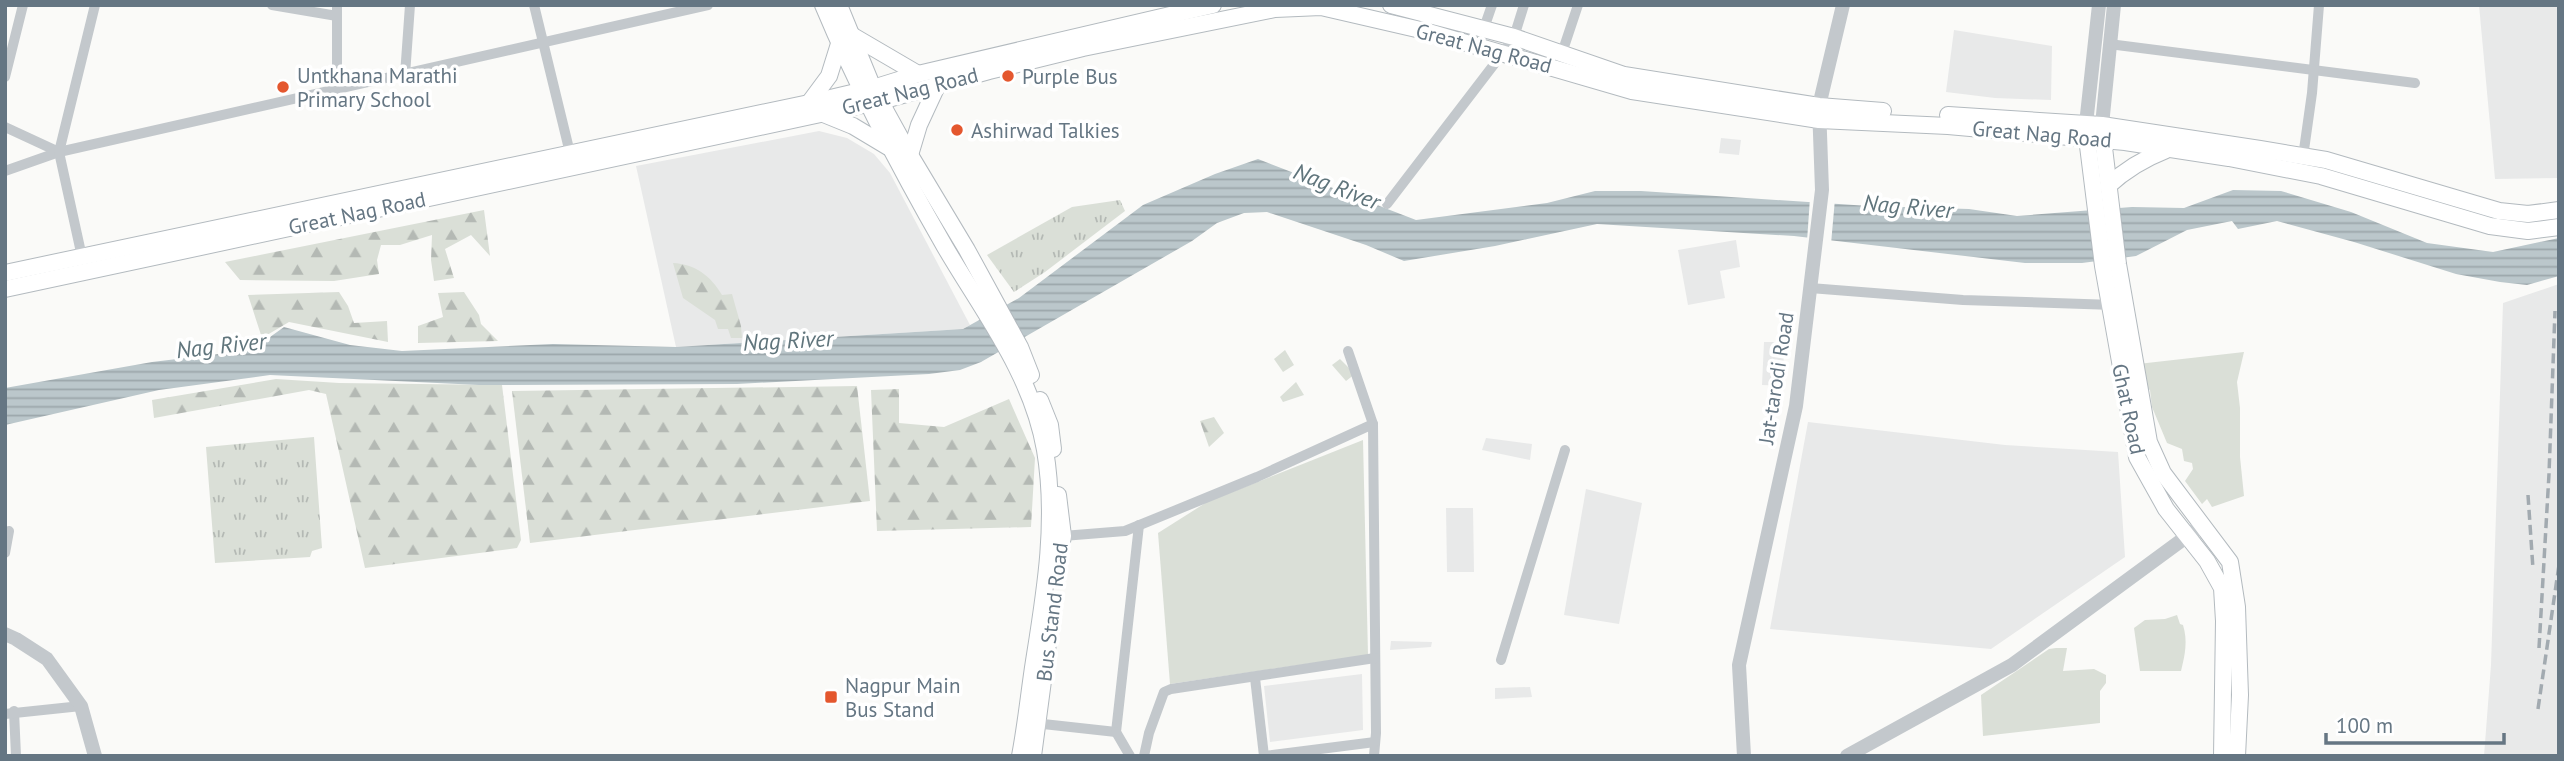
<svg xmlns="http://www.w3.org/2000/svg" width="2564" height="761" font-family="'PT Sans',sans-serif">
	<defs>
		<pattern id="forest-firs" width="22" height="20" patternUnits="userSpaceOnUse" patternTransform="scale(1.75)"><rect width="22" height="20" fill="#dadfd7"/><path d="M5 1l3.5 6h-7zM16 11l3.5 6h-7z" fill="#b4b9b4"/></pattern>
		<pattern id="park-tufts" width="24" height="20" patternUnits="userSpaceOnUse" patternTransform="scale(1.75)"><rect width="24" height="20" fill="#dadfd7"/><path d="M3 7l-1-3M5 7V3M7 7l1-3M15 17l-1-3M17 17v-4M19 17l1-3" fill="none" stroke="#b4b9b4"/></pattern>
		<pattern id="water-rules" width="6" height="5" patternUnits="userSpaceOnUse" patternTransform="scale(1.75)"><rect width="6" height="5" fill="#bbc7cb"/><path d="M0 2.5h6" fill="none" stroke="#9ca6aa"/></pattern>
	</defs>
	<rect width="100%" height="100%" fill="#fafaf8"/>
	<g fill="#e8e9e9">
		<path d="M2479,5H2559V178L2495,179Z"/>
		<path d="M1954,30L2052,46L2051,100L1995,98L1946,92Z"/>
		<path d="M819,131L847,138L874,154L890,173L970,325L963,329L676,347L636,166Z"/>
		<path d="M1721,138L1741,140L1739,155L1719,153Z"/>
		<path d="M1736,240L1740,267L1720,271L1725,298L1688,305L1678,250Z"/>
		<path d="M2559,284V756H2484L2491,665L2503,303Z"/>
		<path d="M1764,342H1784L1783,386L1762,385Z"/>
		<path d="M1808,422L2005,445L2118,452L2125,557L1991,649L1770,629Z"/>
		<path d="M1486,438L1532,444L1530,460L1482,450Z"/>
		<path d="M1586,489L1642,503L1619,624L1564,615Z"/>
		<path d="M1446,508H1473L1474,572H1447Z"/>
		<path d="M1391,641L1432,642L1431,647L1390,650Z"/>
		<path d="M1362,674L1363,730L1270,742L1264,686Z"/>
		<path d="M1530,687L1532,697L1495,699V688Z"/>
	</g>
	<g fill="#dadfd7">
		<path d="M1285,350L1294,365L1283,372L1274,359Z"/>
		<path d="M2244,352L2237,382L2240,408V457L2244,496L2212,507L2207,499L2202,504L2185,481L2193,469L2192,463L2184,461L2182,449L2167,443L2152,407L2150,390L2140,384L2138,364Z"/>
		<path d="M1340,359L1355,374L1346,381L1332,365Z"/>
		<path d="M1296,382L1304,395L1283,402L1280,397Z"/>
		<path d="M1363,440L1368,655L1170,684L1158,533L1207,502Z"/>
		<path d="M2177,615L2180,624L2183,625C2188,641 2185,655 2181,671H2140L2134,628L2145,620L2165,619Z"/>
		<path d="M2056,648H2067L2063,671L2094,669L2106,675V683L2100,691V723L1983,736L1981,695L2049,649Z"/>
	</g>
	<g fill="url(#forest-firs)">
		<path d="M484,210L490,256L471,235L445,249L454,278L434,281L431,260L432,235L400,245H381L377,260L379,274L334,281L240,280L225,262Z"/>
		<path d="M673,263C695,264 711,276 722,295L732,294L741,326L742,338H731L728,329H718L715,320L683,298Z"/>
		<path d="M339,292L348,306L354,323L387,321L388,342L289,322L262,338L248,295Z"/>
		<path d="M464,292L479,315L481,324L498,341L418,343V326L443,317L438,293Z"/>
		<path d="M276,379L339,383L502,385L521,540L517,548L365,568L326,394L309,390L154,418L152,400Z"/>
		<path d="M857,386L870,501L530,543L512,391Z"/>
		<path d="M899,389V423L944,427L1009,399L1035,458L1031,527L877,531L871,390Z"/>
		<path d="M1214,417L1224,433L1209,447L1200,421Z"/>
	</g>
	<g fill="url(#park-tufts)">
		<path d="M1120,200L1125,211L1045,272L1014,292L987,255L1072,207Z"/>
		<path d="M314,437L322,548L312,551L310,557L215,563L206,447Z"/>
	</g>
	<path fill="url(#water-rules)" d="M1258,159L1416,220L1547,203L1595,191H1641L1869,206L1969,209L2017,216L2132,207L2184,208L2233,190L2281,191L2351,212L2427,243L2493,252L2559,238V276L2527,285L2500,282L2456,274L2354,242L2277,221L2238,229L2232,221L2187,230L2136,256L2082,263H2025L1794,236L1597,224L1495,246L1404,261L1366,245L1267,212L1244,213L1217,223L1192,241L981,362L960,370L929,374L737,384L479,385L270,375L159,390L5,425V388L152,362L252,350L284,327L350,345L402,351L553,344L676,347L963,329L1019,298L1143,205L1215,174Z"/>
	<path fill="#fafaf8" d="M1810,198L1835,199L1831,244L1807,241Z"/>
	<g fill="none" stroke-linecap="round" stroke-linejoin="round">
		<defs>
			<g id="secondary">
				<path d="M823,5C859,91 899,167 945,247C983,312 1032,374 1045,450C1057,521 1045,592 1034,661C1029,693 1026,725 1020,756"/>
				<path d="M839,5L873,88L910,155L967,250L1020,347L1031,375"/>
				<path d="M1391,5L1514,37L1624,75L1819,106L1883,111"/>
				<path d="M853,36L918,74"/>
				<path d="M809,103L829,76L839,44"/>
				<path d="M821,113L853,126L888,147"/>
				<path d="M1948,115L2102,125L2260,149L2326,160L2499,211L2528,214L2559,210"/>
				<path d="M2086,130L2103,266L2137,457L2166,509L2207,561L2222,588L2224,621L2222,756"/>
				<path d="M2102,131L2118,264L2149,442L2163,473L2230,562L2237,607L2240,695L2237,756"/>
				<path d="M910,155L919,125L938,84"/>
				<path d="M2108,186C2126,169 2143,159 2166,150"/>
				<path d="M5,273L809,103L873,88L918,74L1213,5"/>
				<path d="M5,289L881,101L989,71L1083,48L1275,9L1321,7L1425,31L1632,91L1819,120L1948,126L2125,142L2229,158L2321,176L2490,226L2528,231L2559,227"/>
				<path d="M1040,400L1050,425L1053,449"/>
				<path d="M1058,563L1063,536L1058,495"/>
				<path d="M1033,756L1052,613"/>
			</g>
		</defs>
		<use href="#secondary" stroke="#b3babf" stroke-width="18"/>
		<g stroke="#c3c8cc" stroke-width="10">
			<path d="M272,5L337,16"/>
			<path d="M337,5V88"/>
			<path d="M534,5L570,153"/>
			<path d="M1484,28L1492,5"/>
			<path d="M2109,44L2415,83"/>
			<path d="M1562,53L1578,5"/>
			<path d="M405,75L410,5"/>
			<path d="M5,77L23,5"/>
			<path d="M5,127L59,152"/>
			<path d="M2303,157L2312,93L2319,5"/>
			<path d="M5,171L59,152L708,5"/>
			<path d="M1387,204L1502,54L1514,37L1524,5"/>
			<path d="M82,257L59,152L95,5"/>
			<path d="M1810,288L1963,300L2114,305"/>
			<path d="M1348,351L1373,424"/>
			<path d="M1063,536L1125,531L1257,477L1373,424L1376,733L1374,756"/>
			<path d="M5,553L9,531"/>
			<path d="M1501,660L1565,450"/>
			<path d="M1255,678L1264,756"/>
			<path d="M14,711L16,756"/>
			<path d="M5,714L81,706"/>
			<path d="M1034,723L1116,732L1139,525"/>
			<path d="M1116,732L1130,756"/>
			<path d="M1144,756L1149,733L1164,692L1171,689L1375,658"/>
			<path d="M1265,756L1375,742"/>
		</g>
		<g stroke="#c3c8cc" stroke-width="14">
			<path d="M2086,124L2099,5"/>
			<path d="M2102,125L2114,5"/>
			<path d="M5,634L16,639L47,659L81,706L95,756"/>
			<path d="M1744,756L1739,665L1796,406L1822,190L1819,106L1843,5"/>
			<path d="M1847,756L2012,665L2201,526"/>
		</g>
		<use href="#secondary" stroke="#fff" stroke-width="16"/>
		<g stroke="#a2aab0" stroke-width="3.5" stroke-dasharray="10 5" stroke-linecap="butt">
			<path d="M2528,495L2533,569"/>
			<path d="M2539,648L2549,474L2555,311"/>
			<path d="M2538,709L2559,565"/>
		</g>
	</g>
	<g fill="#e4572e" stroke="#fff" stroke-width="2.5">
		<circle cx="1008" cy="76" r="7"/>
		<circle cx="283" cy="87" r="7"/>
		<circle cx="957" cy="130" r="7"/>
		<rect x="824" y="690" width="14" height="14" rx="3.5"/>
	</g>
	<g text-anchor="middle" dominant-baseline="central" stroke-width="7" stroke-linejoin="round" paint-order="stroke">
		<g font-size="21" fill="#657683" stroke="#fff">
			<text transform="translate(1484 48) rotate(15)">Great Nag Road</text>
			<text transform="translate(910 91) rotate(-14)">Great Nag Road</text>
			<text transform="translate(2042 134) rotate(5)">Great Nag Road</text>
			<text transform="translate(357 213) rotate(-12)">Great Nag Road</text>
			<text transform="translate(1776 378) rotate(-81)">Jat-tarodi Road</text>
			<text transform="translate(2129 409) rotate(78)">Ghat Road</text>
			<text transform="translate(1052 612) rotate(-83)">Bus Stand Road</text>
		</g>
		<g font-size="21" fill="#657683" stroke="#fff" text-anchor="start">
			<text x="297" y="75">Untkhana Marathi<tspan x="297" dy="24">Primary School</tspan></text>
			<text x="1022" y="76">Purple Bus</text>
			<text x="971" y="130">Ashirwad Talkies</text>
			<text x="845" y="685">Nagpur Main<tspan x="845" dy="24">Bus Stand</tspan></text>
		</g>
		<g font-size="23" font-style="italic" fill="#60757c" stroke="#fff">
			<text transform="translate(1337 186) rotate(21)">Nag River</text>
			<text transform="translate(1908 206) rotate(5)">Nag River</text>
			<text transform="translate(788 340) rotate(-3)">Nag River</text>
			<text transform="translate(221 345) rotate(-6)">Nag River</text>
		</g>
	</g>
	<rect width="2564" height="761" fill="none" stroke="#657683" stroke-width="14"/>
	<path d="M2326 733v10h178v-10" fill="none" stroke="#657683" stroke-width="3.5"/>
	<text x="2336" y="733" font-size="21" fill="#657683" stroke="#ffffff" stroke-width="5" paint-order="stroke">100 m</text>
</svg>
